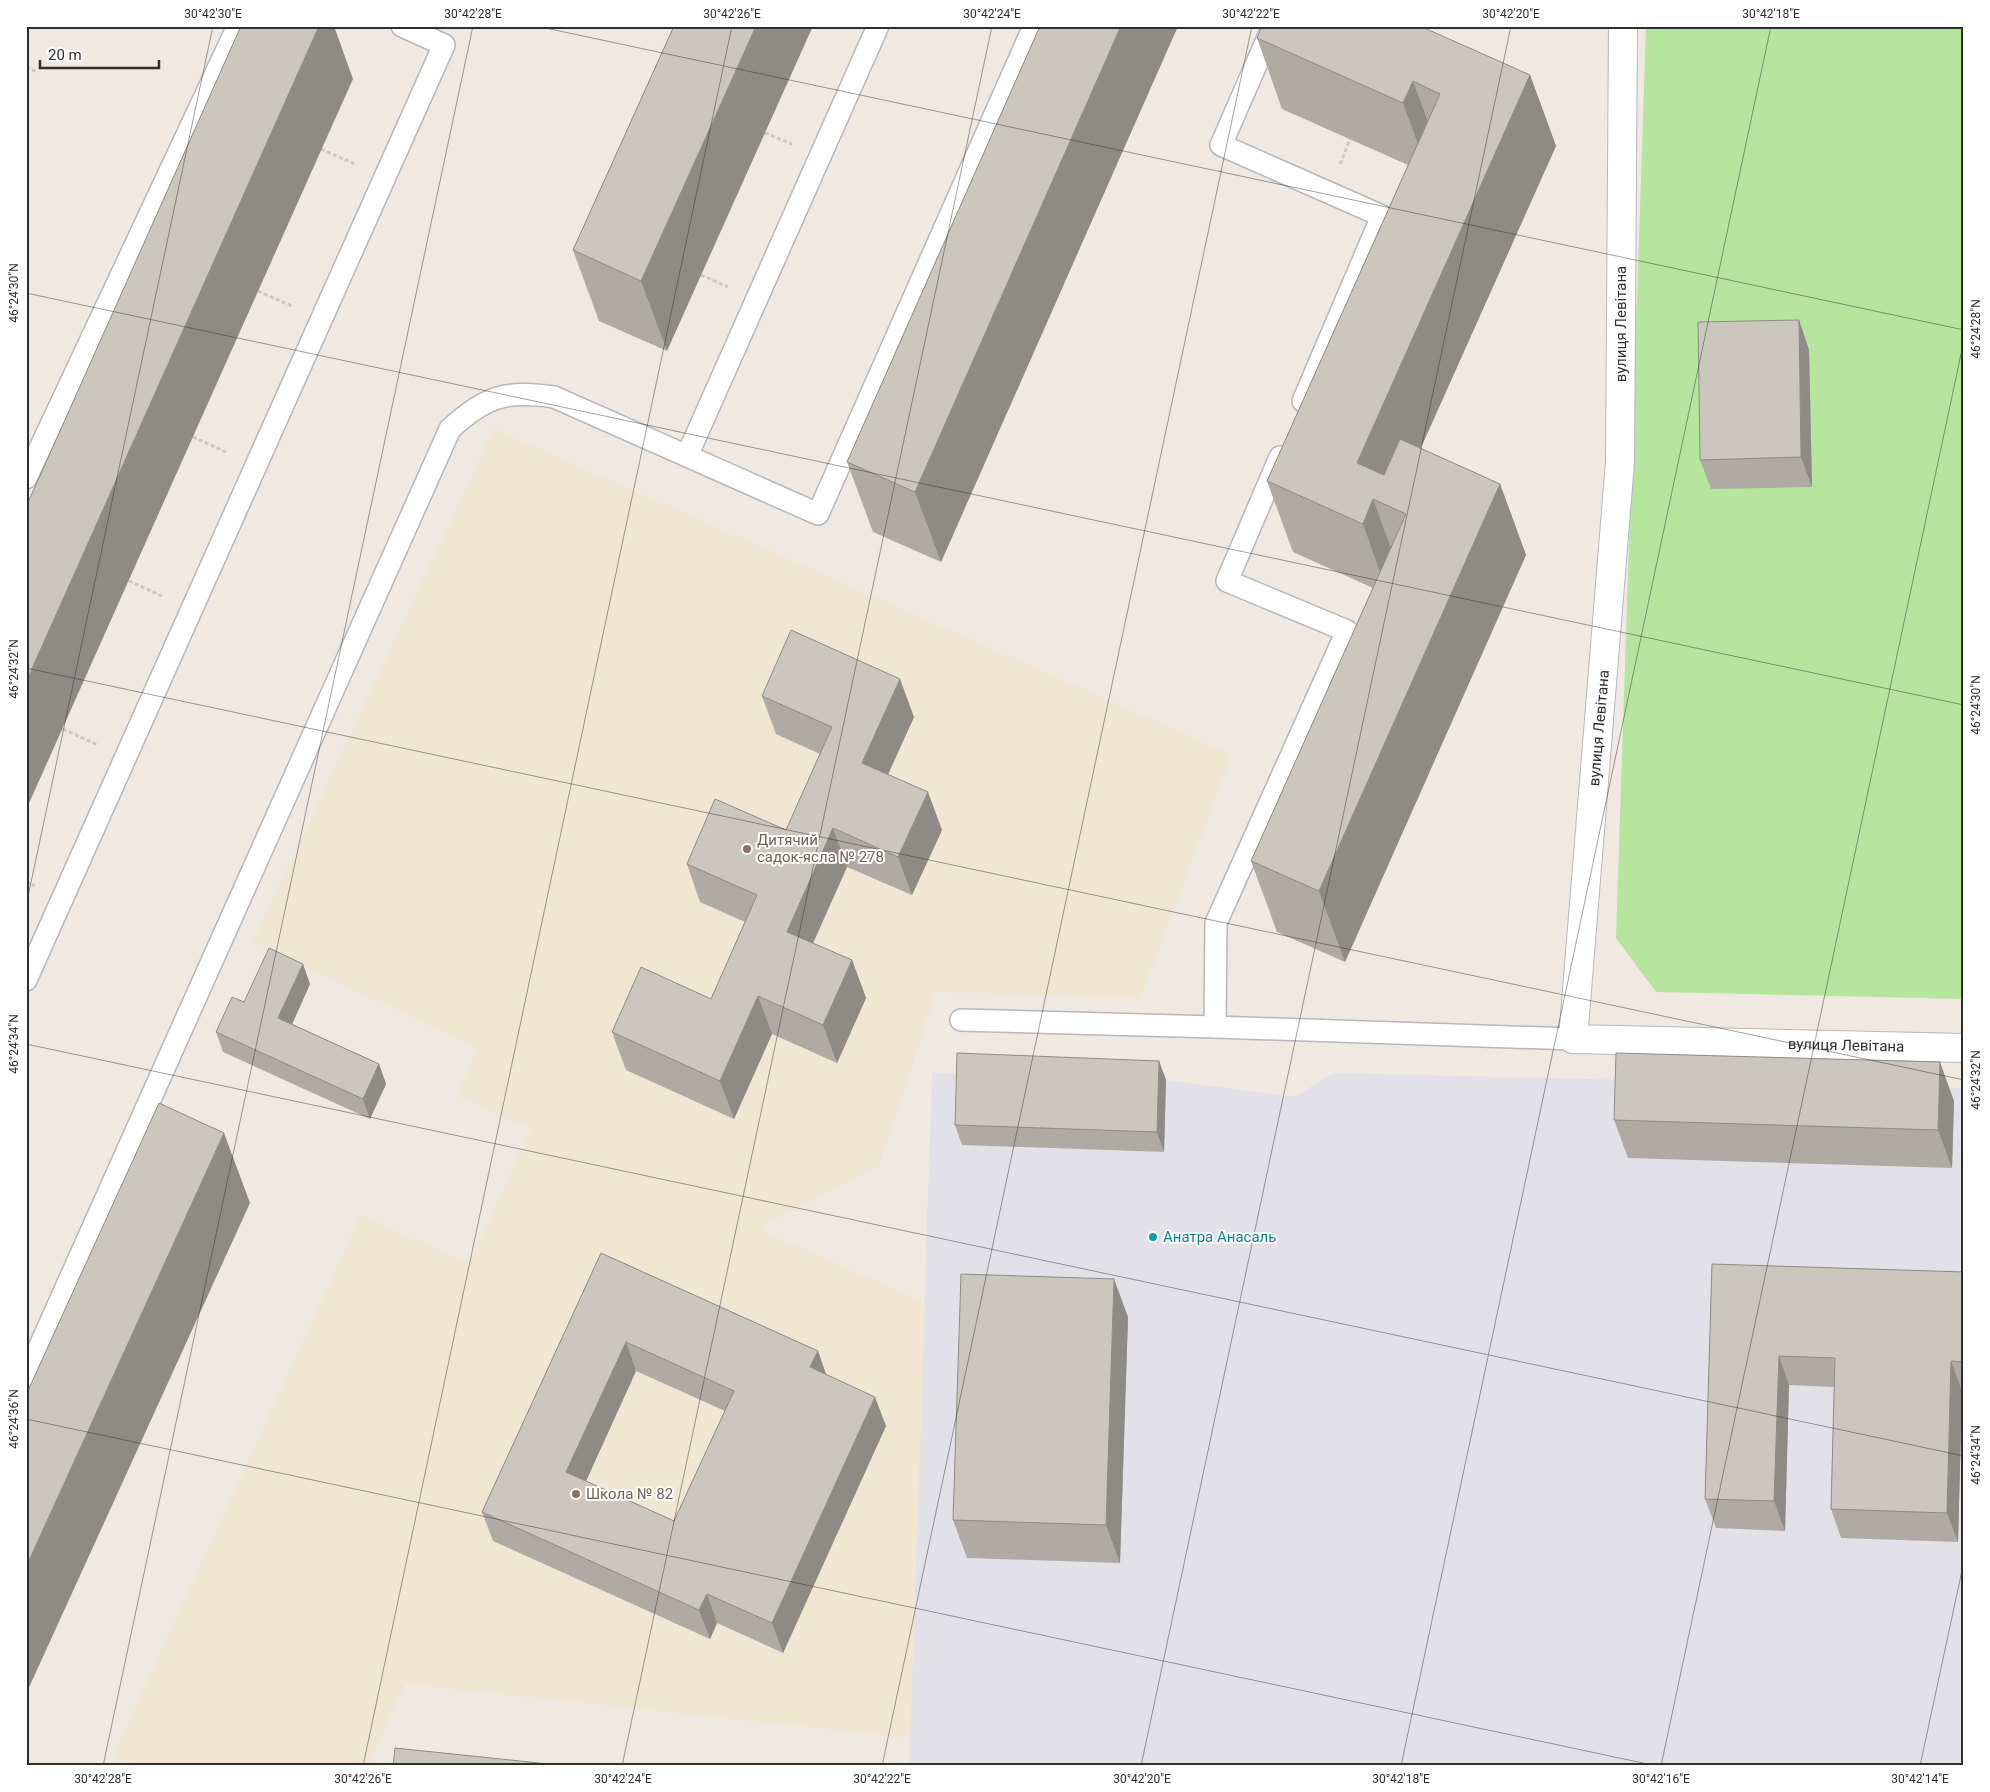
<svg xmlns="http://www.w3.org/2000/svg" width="1990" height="1792" font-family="Roboto,sans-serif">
	<rect width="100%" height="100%" fill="#efe9e1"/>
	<path fill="#e3e1e8" d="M932,1073L1166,1080L1294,1097L1334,1073L1964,1088V1766H909Z"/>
	<path fill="#f0e6d1" d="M494,429L1232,755L1140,999L936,992L879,1165L758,1229L925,1303L910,1738L405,1684L367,1766H138L114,1754L361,1215L469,1264L531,1129L458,1095L478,1048L253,942Z"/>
	<path fill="#b6e59e" d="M1646,26H1964V999L1656,992L1616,938Z"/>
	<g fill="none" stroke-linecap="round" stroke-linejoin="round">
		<defs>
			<g id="lane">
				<path d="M1273,26L1221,145L1382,216L1303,401"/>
				<path d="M687,456L878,26"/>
				<path d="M1280,457L1227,581L1347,631L1216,923L1215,1027L1573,1039"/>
				<path d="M26,478L238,26"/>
				<path d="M26,980L444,45L402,26"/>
				<path d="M961,1020L1215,1027"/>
				<path d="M26,1377L450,429C486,396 506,390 554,397L818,514L1034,26"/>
			</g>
			<g id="street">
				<path id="s1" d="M1623,26L1620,462L1573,1039L1964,1048"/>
			</g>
		</defs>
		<use href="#lane" stroke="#b4b7c1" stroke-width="24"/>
		<use href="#street" stroke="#b4b7c1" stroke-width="30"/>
		<g stroke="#c9c9c9" stroke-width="3" stroke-dasharray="4 2.5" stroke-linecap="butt">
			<path d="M26,67L37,72"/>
			<path d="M765,133L792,144"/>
			<path d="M321,149L357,165"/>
			<path d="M1340,164L1350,139"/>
			<path d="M701,275L728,287"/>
			<path d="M258,291L294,307"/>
			<path d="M193,437L228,453"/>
			<path d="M129,581L164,597"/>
			<path d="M63,729L98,745"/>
			<path d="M26,882L35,886"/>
		</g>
		<use href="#lane" stroke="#fff" stroke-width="21"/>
		<use href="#street" stroke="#fff" stroke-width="28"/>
	</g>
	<g fill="#afaba4" fill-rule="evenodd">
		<path d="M674,26L667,351L599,321L573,250Z"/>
		<path d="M1040,26H1178L941,562L873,532L847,462Z"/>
		<path d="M1257,38L1530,75L1556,146L1420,449L1500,484L1526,555L1345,962L1277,932L1251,861L1373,588L1293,552L1267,481L1408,165L1282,109Z"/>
		<path d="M1799,320L1809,350L1812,487L1711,489L1700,460Z"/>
		<path d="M762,696L914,717L888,774L942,830L912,895L847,867L813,943L852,960L866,998L837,1063L772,1034L734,1119L626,1070L612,1032L711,999L745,922L700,902L687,864L786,830L820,754L776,734Z"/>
		<path d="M310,984L292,1024L379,1064L386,1084L370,1119L223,1052L216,1032L244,1002Z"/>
		<path d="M1159,1061L1166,1080L1164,1152L962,1145L955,1125Z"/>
		<path d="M1954,1101L1952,1168L1628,1158L1614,1120Z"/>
		<path d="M601,1253L818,1351L826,1375L886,1426L783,1653L717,1623L710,1639L493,1541L482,1512ZM636,1371L725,1411L674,1521L586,1481Z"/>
		<path d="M1712,1264L1964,1272V1391H1962L1958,1542L1841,1538L1831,1509L1834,1387L1789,1385L1785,1531L1716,1528L1705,1499Z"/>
		<path d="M1128,1317L1120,1563L967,1558L953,1520Z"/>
	</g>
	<g fill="#8e8b86">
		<path d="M319,26H334L353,79L26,810V682Z"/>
		<path d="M756,26H813L667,351L641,281Z"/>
		<path d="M1121,26H1178L941,562L915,492Z"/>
		<path d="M1530,75L1556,146L1394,508L1373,499L1399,570L1388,595L1363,524L1357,463Z"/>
		<path d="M1413,81L1439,152L1429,174L1403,103Z"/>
		<path d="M1799,320L1809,350L1812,487L1801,457Z"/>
		<path d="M1500,484L1526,555L1345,962L1319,891Z"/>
		<path d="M900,679L914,717L876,801L862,763Z"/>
		<path d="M928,792L942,830L912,895L898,857Z"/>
		<path d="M833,828L847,867L801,970L787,932Z"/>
		<path d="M852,960L866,998L837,1063L823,1025Z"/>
		<path d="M303,964L310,984L286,1038L278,1018Z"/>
		<path d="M758,996L772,1034L734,1119L720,1081Z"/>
		<path d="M1159,1061L1166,1080L1164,1152L1157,1132Z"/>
		<path d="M1940,1062L1954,1101L1952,1168L1938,1130Z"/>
		<path d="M379,1064L386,1084L370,1119L363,1099Z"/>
		<path d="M224,1133L250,1203L26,1694V1567Z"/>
		<path d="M1114,1279L1128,1317L1120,1563L1106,1525Z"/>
		<path d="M626,1342L636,1371L577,1501L566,1472Z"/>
		<path d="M818,1351L828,1380L810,1367Z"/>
		<path d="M1779,1356L1789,1385L1785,1531L1774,1501Z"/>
		<path d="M1951,1361L1962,1391L1958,1542L1947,1513Z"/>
		<path d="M875,1397L886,1426L783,1653L772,1623Z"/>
		<path d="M707,1594L717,1623L710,1639L699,1610Z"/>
	</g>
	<g fill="#cbc7bf" stroke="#8e8b86" fill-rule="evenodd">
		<path d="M241,26H319L26,682V507Z"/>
		<path d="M674,26H756L641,281L573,250Z"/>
		<path d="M1040,26H1121L915,492L847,462Z"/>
		<path d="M1262,26H1420L1530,75L1357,463L1384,475L1400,439L1500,484L1319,891L1251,861L1406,514L1373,499L1363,524L1267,481L1440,94L1413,81L1403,103L1257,38Z"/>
		<path d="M1799,320L1801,457L1700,460L1698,322Z"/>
		<path d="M791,630L900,679L862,763L928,792L898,857L833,828L787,932L852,960L823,1025L758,996L720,1081L612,1032L641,967L711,999L757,895L687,864L715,799L786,830L832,727L762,696Z"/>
		<path d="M269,948L303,964L278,1018L379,1064L363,1099L216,1032L232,997L244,1002Z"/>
		<path d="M957,1053L1159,1061L1157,1132L955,1125Z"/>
		<path d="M1616,1053L1940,1062L1938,1130L1614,1120Z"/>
		<path d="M159,1103L224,1133L26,1567V1395Z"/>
		<path d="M601,1253L818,1351L810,1367L875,1397L772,1623L707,1594L699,1610L482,1512ZM626,1342L734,1391L674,1521L566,1472Z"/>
		<path d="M1712,1264L1964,1272V1362L1951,1361L1947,1513L1831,1509L1835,1358L1779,1356L1774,1501L1705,1499Z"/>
		<path d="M961,1274L1114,1279L1106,1525L953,1520Z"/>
		<path d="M395,1748L568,1766H393Z"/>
	</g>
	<path fill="none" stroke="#2e2e2e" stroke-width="1" stroke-opacity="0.45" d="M536,26L1964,330M26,293L1964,705M26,668L1964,1080M26,906L213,26M26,1044L1964,1456M26,1419L1657,1766M103,1766L473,26M363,1766L732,26M622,1766L992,26M882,1766L1252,26M1141,1766L1511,26M1401,1766L1771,26M1661,1766L1964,340M1920,1766L1964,1561"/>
	<g fill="#8d6e63" stroke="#fff" stroke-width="2">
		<circle cx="747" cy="849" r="5"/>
		<circle cx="576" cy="1494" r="5"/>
	</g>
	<circle fill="#0f9aa8" stroke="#fff" stroke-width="2" cx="1153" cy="1237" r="5"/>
	<g text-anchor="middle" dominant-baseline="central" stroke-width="4" stroke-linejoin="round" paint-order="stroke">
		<g font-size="15" fill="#2e2e2e" stroke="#fff">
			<text transform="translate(1621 324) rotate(-90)">вулиця Левітана</text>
			<text transform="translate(1599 728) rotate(-85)">вулиця Левітана</text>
			<text stroke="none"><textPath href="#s1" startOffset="1288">вулиця Левітана</textPath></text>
		</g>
		<g font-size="15" fill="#785e54" stroke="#fff" text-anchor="start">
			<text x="757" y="840">Дитячий<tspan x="757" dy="17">садок-ясла № 278</tspan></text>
			<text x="586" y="1494">Школа № 82</text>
		</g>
		<g font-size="15" fill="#0d838f" stroke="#fff" text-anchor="start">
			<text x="1163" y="1237">Анатра Анасаль</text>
		</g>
	</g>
	<rect width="1990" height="1792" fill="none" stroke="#ffffff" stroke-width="55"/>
	<path d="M40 60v8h119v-8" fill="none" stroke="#2e2e2e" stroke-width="2.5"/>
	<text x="48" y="60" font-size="15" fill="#2e2e2e" stroke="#ffffff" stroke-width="4" paint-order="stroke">20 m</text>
	<rect x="28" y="28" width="1934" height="1736" fill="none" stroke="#2e2e2e" stroke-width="2"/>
	<g font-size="12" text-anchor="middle" fill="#2e2e2e">
		<text x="213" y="18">30°42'30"E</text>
		<text x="473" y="18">30°42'28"E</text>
		<text x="732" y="18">30°42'26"E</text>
		<text x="992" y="18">30°42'24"E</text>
		<text x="1251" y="18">30°42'22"E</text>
		<text x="1511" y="18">30°42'20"E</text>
		<text x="1771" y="18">30°42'18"E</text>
		<text transform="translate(14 293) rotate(-90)" y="4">46°24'30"N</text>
		<text transform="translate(1976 329) rotate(-90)" y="4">46°24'28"N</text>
		<text transform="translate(14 669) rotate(-90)" y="4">46°24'32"N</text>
		<text transform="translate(1976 705) rotate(-90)" y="4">46°24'30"N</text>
		<text transform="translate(14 1044) rotate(-90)" y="4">46°24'34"N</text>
		<text transform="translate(1976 1080) rotate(-90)" y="4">46°24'32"N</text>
		<text transform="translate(14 1419) rotate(-90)" y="4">46°24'36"N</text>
		<text transform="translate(1976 1455) rotate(-90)" y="4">46°24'34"N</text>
		<text x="103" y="1783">30°42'28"E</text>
		<text x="363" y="1783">30°42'26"E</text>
		<text x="623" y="1783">30°42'24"E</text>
		<text x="882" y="1783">30°42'22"E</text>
		<text x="1142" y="1783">30°42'20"E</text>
		<text x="1401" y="1783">30°42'18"E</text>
		<text x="1661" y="1783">30°42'16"E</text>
		<text x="1920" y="1783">30°42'14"E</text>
	</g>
</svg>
